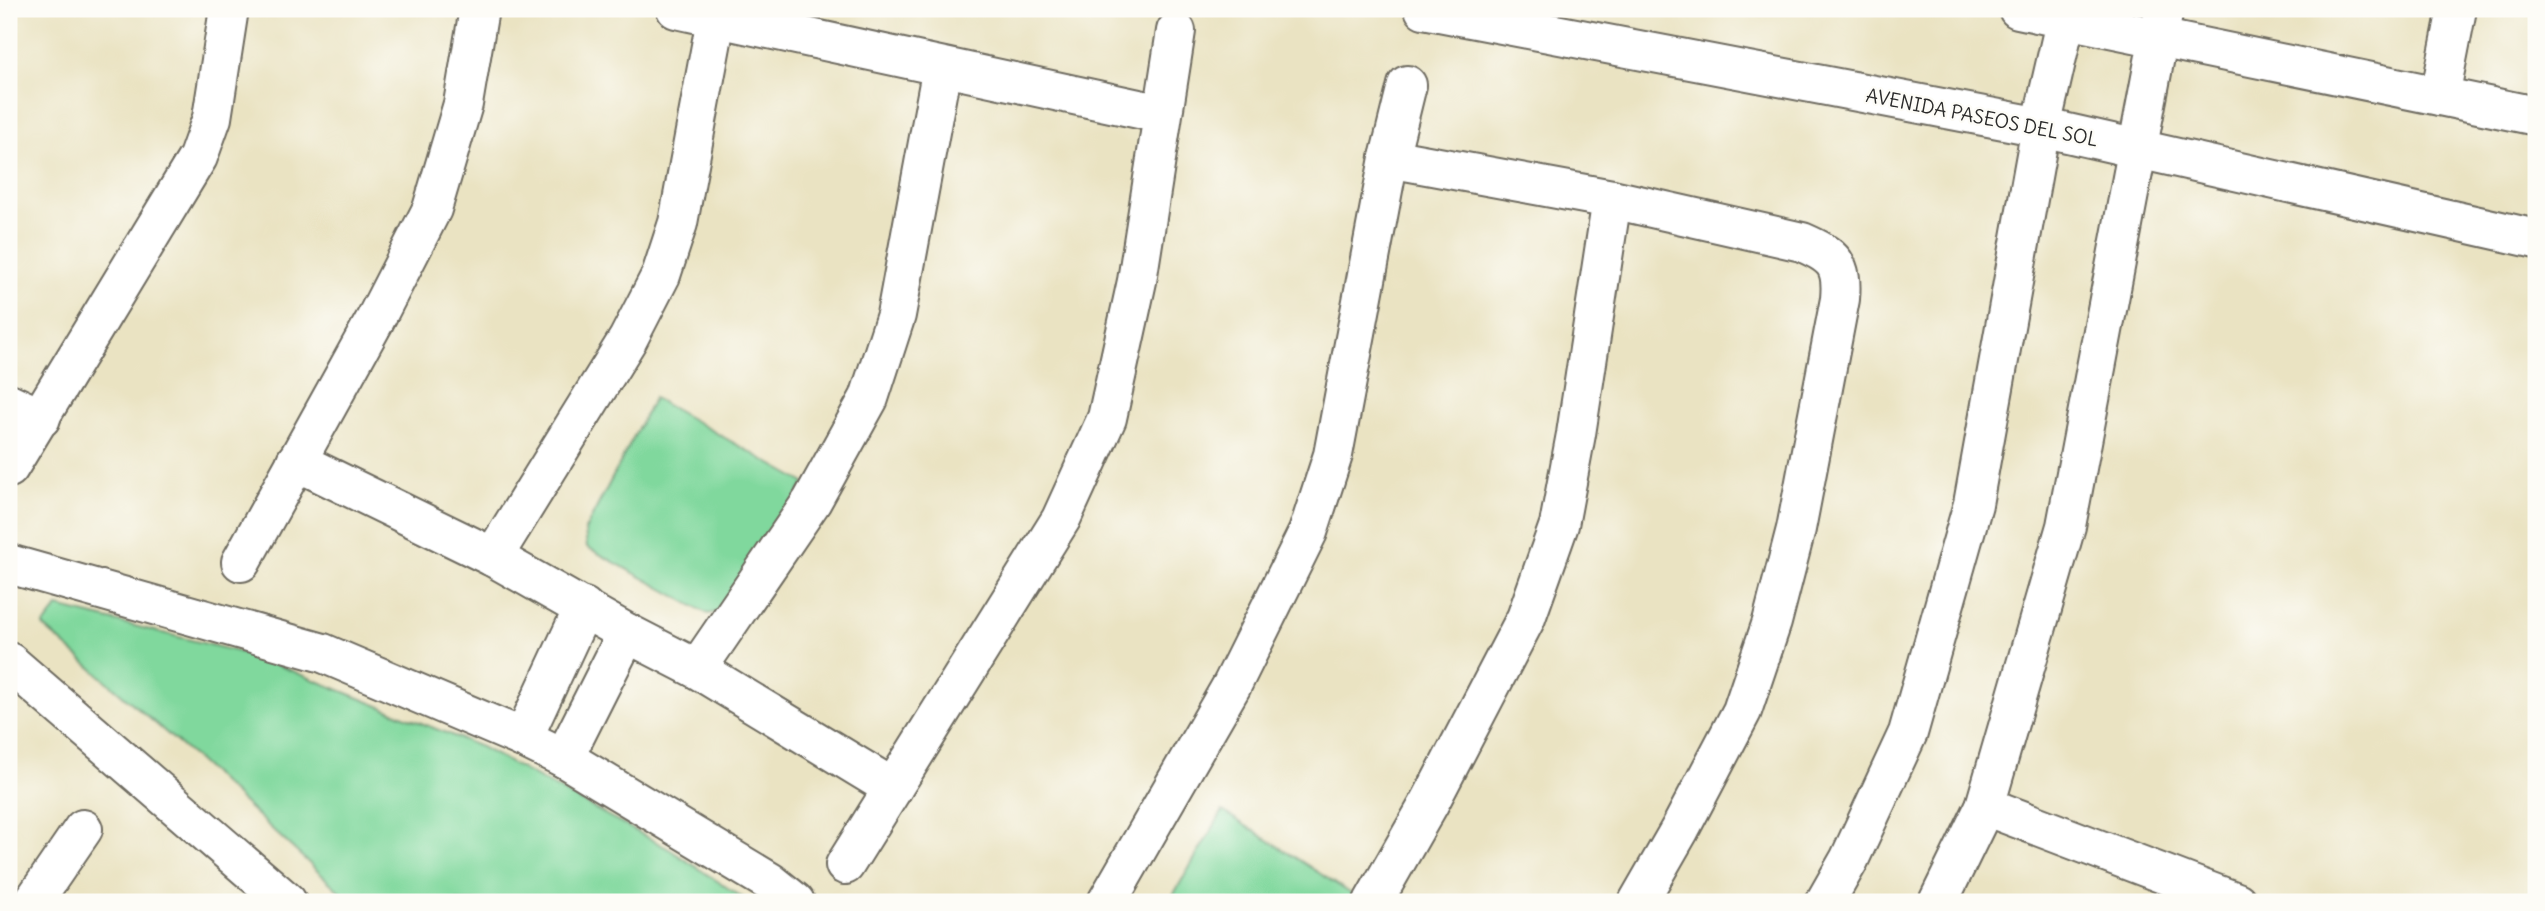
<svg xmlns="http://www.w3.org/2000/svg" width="2545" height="911" font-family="Delius,sans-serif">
	<rect width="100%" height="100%" fill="#fdfcf7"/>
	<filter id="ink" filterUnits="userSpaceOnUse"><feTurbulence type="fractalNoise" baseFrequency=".0143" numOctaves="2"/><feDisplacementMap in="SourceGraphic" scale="14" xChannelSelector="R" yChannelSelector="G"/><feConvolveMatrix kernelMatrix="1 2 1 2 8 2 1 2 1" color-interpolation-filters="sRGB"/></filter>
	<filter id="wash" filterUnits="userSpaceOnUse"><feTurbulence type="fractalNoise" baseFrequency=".00686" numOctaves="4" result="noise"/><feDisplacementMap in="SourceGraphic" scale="28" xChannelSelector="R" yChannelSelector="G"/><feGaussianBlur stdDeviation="1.57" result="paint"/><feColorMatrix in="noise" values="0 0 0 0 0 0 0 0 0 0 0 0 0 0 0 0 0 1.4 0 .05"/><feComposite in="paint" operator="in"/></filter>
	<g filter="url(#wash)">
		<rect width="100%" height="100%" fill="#eae3c2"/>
		<g fill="#80d89d" stroke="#568264" stroke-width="2">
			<path d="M654,398L805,483L726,610L708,614L587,547L585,530Z"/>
			<path d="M58,607L255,656L481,747L669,849L749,902H351L193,756L43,626Z"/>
			<path d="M1223,811L1361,900L1360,902H1169Z"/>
		</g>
	</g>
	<g filter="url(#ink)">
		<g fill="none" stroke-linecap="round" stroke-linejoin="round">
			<defs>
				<g id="minor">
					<path d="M676,9L1162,114"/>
					<path d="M1424,9L2041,127L2536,239"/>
					<path d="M2018,9L2536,116"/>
					<path d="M2440,96L2457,9"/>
					<path d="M1389,158L1612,199L1802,242C1834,256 1843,264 1840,299L1796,529L1772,622L1742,711L1680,829L1638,902"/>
					<path d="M9,403L41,418"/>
					<path d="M296,461L493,557L627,633L697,669L893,788"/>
					<path d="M9,468L198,157L212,118L229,9"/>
					<path d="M493,557L628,339L661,275L678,223L716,19"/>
					<path d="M241,562L375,320L432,209L463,104L479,9"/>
					<path d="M9,564L323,653L523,738L564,758L770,882L795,902"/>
					<path d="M9,662L287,902"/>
					<path d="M697,669L812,501L869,398L896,315L942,67"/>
					<path d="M523,738L584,607"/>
					<path d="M564,758L627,633"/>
					<path d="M1985,806L2237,902"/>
					<path d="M845,865L1061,519L1107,418L1137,281L1176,31"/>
					<path d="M33,902L83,829"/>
					<path d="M1107,902L1232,685L1308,532L1333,455L1389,158L1407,85"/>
					<path d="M1373,902L1430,802L1526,618L1559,525L1576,434L1612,199"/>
					<path d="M1825,902L1849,860L1908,733L1973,504L2041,127L2068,9"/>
					<path d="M1938,902L1985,806L2066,526L2164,9"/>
				</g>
			</defs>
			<use href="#minor" stroke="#6e6b60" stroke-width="42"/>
			<use href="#minor" stroke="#fff" stroke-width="38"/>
		</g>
	</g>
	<g text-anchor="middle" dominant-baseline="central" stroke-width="5" stroke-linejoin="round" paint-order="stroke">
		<g font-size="19" fill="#2b2b2b" stroke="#fdfcf7">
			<text transform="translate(1982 117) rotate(11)">AVENIDA PASEOS DEL SOL</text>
		</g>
	</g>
	<rect width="2545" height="911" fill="none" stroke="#fdfcf7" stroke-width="35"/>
</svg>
